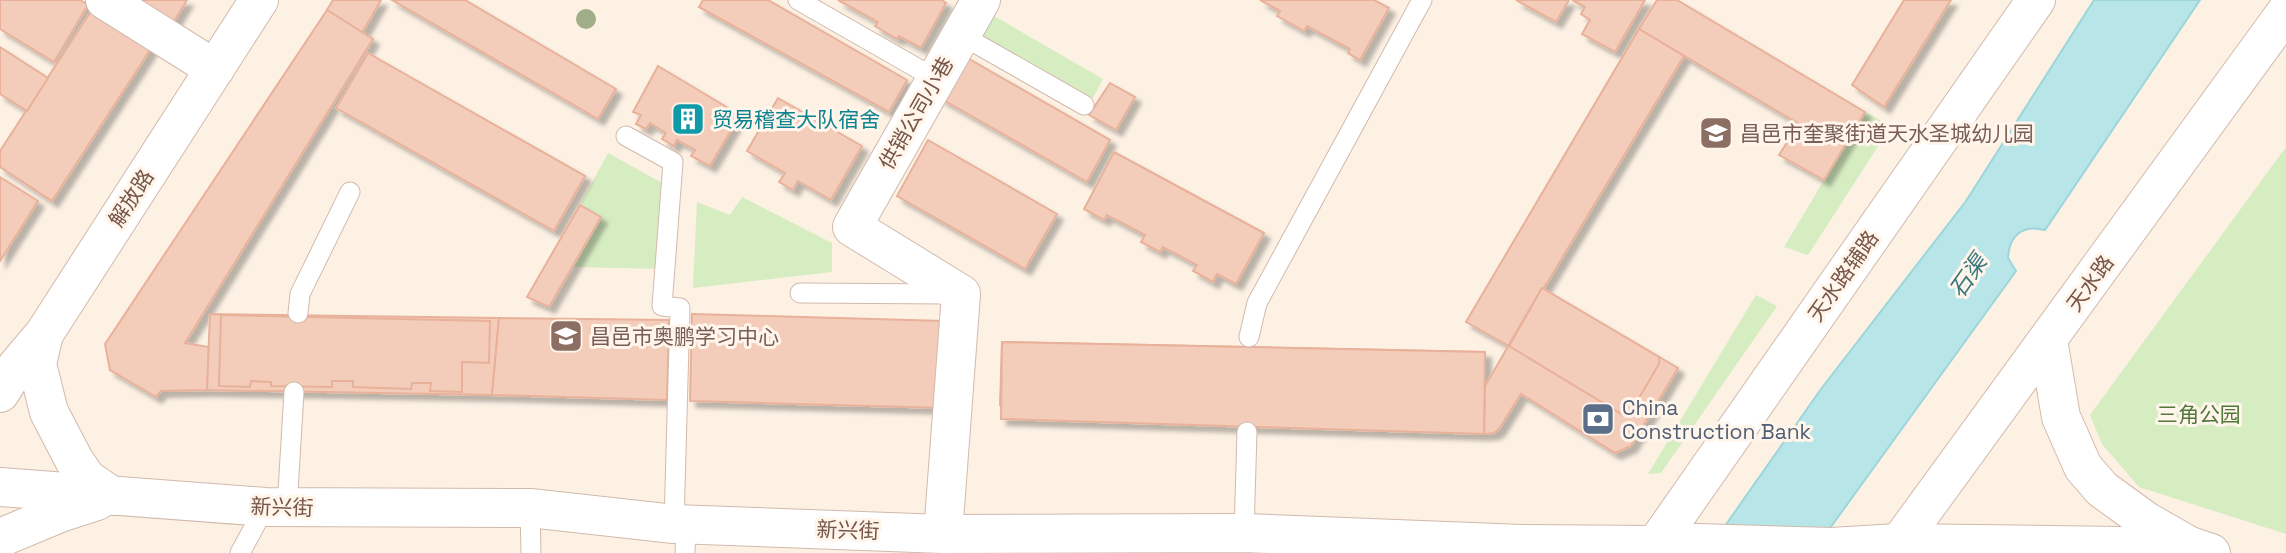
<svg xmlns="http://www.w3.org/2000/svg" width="2286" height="553" font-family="'Space Grotesk','Noto Sans SC',sans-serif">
	<defs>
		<filter id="shadow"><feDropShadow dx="6" dy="6" stdDeviation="2" flood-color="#0004"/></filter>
	</defs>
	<rect width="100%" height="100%" fill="#fdf1e4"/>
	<g fill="#d6ecc1">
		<path d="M989,13L1103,79L1093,98L978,33Z"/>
		<path d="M1865,112L1891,126L1808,255L1784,247Z"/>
		<path d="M2286,147V534L2139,487L2102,444L2090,415Z"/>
		<path d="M608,153L673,189L664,269L574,267L601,217L580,205Z"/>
		<path d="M742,197L832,243V272L693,288L697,202L730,215Z"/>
		<path d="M1756,295L1777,306L1661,473L1648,474Z"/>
	</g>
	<path fill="#b7e5e8" stroke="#9dd6da" stroke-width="2" d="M2094,0H2200L2045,230C2022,224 2009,236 2008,258L2016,271L1812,553H1706L1821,389L1966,201Z"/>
	<g fill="#f4ccba" stroke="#e8b19a" stroke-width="2" filter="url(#shadow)">
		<path d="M0,0H80L88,5L54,62L0,29Z"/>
		<path d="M127,0H187L170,28Z"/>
		<path d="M333,0H381L362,33L327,10Z"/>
		<path d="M392,0H465L616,89L598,119Z"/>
		<path d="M703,0H768L907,80L889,112L699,7Z"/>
		<path d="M838,0H942L946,3L921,48L899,36L897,39L875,26L878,22Z"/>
		<path d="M1260,0H1374L1389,8L1360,60L1348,53L1350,49L1307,26L1304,31L1277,16L1280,11Z"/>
		<path d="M1516,0H1569L1556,22Z"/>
		<path d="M1572,0H1645L1615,52L1582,34L1590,20L1581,14L1585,7Z"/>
		<path d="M1657,0H1677L1865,112L1824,180L1779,155L1799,124L1639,29Z"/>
		<path d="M1904,0H1951L1884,107L1852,85Z"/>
		<path d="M93,8L152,47L52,201L0,167V151Z"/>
		<path d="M327,10L373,39L185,343L209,347L207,390L161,391L156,397L110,370L105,344Z"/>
		<path d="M1639,29L1684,56L1509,346L1466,322Z"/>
		<path d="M0,47L48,78L27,111L0,94Z"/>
		<path d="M368,53L585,176L554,231L336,108Z"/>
		<path d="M964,56L1110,140L1087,182L940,98Z"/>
		<path d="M658,66L740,115L710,166L691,156L695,150L677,140L674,146L662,139L666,133L650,123L646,129L636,124L641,115L633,112Z"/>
		<path d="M1110,83L1135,97L1116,130L1089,115Z"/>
		<path d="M778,98L862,146L831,200L798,181L793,190L779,182L785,173L747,151Z"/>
		<path d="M928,140L1057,214L1025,269L897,196Z"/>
		<path d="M1114,152L1264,233L1236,284L1217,274L1213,282L1193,271L1197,265L1163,247L1160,252L1141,242L1145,235L1107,215L1104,220L1084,209Z"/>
		<path d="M0,177L38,201L0,261Z"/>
		<path d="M580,205L601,217L549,307L527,297Z"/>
		<path d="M1542,288L1678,368L1631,446L1615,453L1521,394L1499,429L1494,433L1484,434L1485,386Z"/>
		<path d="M1542,288L1659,357V364L1629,415H1623L1509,346Z"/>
		<path d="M210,314L499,318L492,395L207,390Z"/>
		<path d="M692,314L944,321L942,408L690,401Z"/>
		<path d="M221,315L490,321L489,363L462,362V392L430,391L431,383H412L411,389L353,387V381H332V387L271,386V382L251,381L250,387L219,386Z"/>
		<path d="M499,318L669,320L667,400L492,395Z"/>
		<path d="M1002,342L1485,352L1484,420L1435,419V414L1388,413V420L1342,418V414L1311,413V419L1257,417V412L1213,410L1211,416L1159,414V408L1125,407V413L1092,412V407L1059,406V411H1029L1028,406L1000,405Z"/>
		<path d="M1002,342L1485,352L1484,434L1001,419Z"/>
	</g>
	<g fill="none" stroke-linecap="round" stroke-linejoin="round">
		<defs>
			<g id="service">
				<path d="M798,0L936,79"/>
				<path d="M961,35L1084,105"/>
				<path d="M626,136L673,162L662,306L680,308L674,524"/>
				<path d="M800,293L950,294"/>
				<path d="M298,313L300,294L350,192"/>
				<path d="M1249,337L1257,303L1422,0"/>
				<path d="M287,508L294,392"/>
				<path d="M530,508L531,553"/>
				<path d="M1244,533L1247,432"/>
				<path d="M240,553L265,507"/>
				<path d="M685,553L686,525"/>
			</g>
			<g id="minor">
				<path d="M105,0L215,69"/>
				<path d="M943,534L961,294L852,227L981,0"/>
			</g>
			<g id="tertiary">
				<path d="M44,334L37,364L49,412L74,460L87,479L112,496"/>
				<path d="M2048,340L2061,417L2083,467L2102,489L2146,521L2188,545"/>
				<path d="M0,393L17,366L44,334L259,0"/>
				<path d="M0,487L265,507L530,508L674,524L943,534L1244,533L1522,544L1656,545L1697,543L1831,547L1898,543L2193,547L2211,553"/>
				<path d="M0,538L60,513L97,501"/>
				<path d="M1650,553L2036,0"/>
				<path d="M1892,553L2286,12"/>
			</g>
		</defs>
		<use href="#service" stroke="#d1baac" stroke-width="21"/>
		<use href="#minor" stroke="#d1baac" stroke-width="40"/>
		<use href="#tertiary" stroke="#d1baac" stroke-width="40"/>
		<use href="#service" stroke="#fff" stroke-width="19"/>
		<use href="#minor" stroke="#fff" stroke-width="38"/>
		<use href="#tertiary" stroke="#fff" stroke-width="38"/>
	</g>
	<circle fill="#a0ae88" cx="586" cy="19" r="10"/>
	<defs>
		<symbol id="building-square" viewBox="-11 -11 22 22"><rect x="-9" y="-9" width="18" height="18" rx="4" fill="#0f9aa8" stroke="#fff5eb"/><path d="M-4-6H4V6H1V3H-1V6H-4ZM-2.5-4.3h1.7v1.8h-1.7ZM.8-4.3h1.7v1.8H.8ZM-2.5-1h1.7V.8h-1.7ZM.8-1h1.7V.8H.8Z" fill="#fff"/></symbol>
		<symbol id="school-square" viewBox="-11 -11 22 22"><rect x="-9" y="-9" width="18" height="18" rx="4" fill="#8d6e63" stroke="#fff5eb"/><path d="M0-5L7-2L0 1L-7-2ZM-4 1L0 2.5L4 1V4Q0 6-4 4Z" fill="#fff"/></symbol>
		<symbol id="bank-square" viewBox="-11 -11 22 22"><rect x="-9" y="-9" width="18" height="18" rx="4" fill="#5c6f8a" stroke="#fff5eb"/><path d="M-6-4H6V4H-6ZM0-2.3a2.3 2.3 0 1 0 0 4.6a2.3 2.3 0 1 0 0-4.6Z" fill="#fff"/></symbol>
	</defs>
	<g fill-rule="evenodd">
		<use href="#building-square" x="669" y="100" width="38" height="38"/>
		<use href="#school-square" x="1697" y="114" width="38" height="38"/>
		<use href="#school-square" x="547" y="317" width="38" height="38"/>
		<use href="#bank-square" x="1579" y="400" width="38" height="38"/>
	</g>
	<g text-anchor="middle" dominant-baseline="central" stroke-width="6" stroke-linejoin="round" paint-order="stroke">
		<g font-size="21" fill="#775548" stroke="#fff5eb">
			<text transform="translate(916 113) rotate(-60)">供销公司小巷</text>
			<text transform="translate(131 198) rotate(-57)">解放路</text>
			<text transform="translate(1843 276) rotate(-55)">天水路辅路</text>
			<text transform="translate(2090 283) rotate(-54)">天水路</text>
			<text transform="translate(282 507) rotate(2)">新兴街</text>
			<text transform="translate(848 530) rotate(2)">新兴街</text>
		</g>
		<g font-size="21" fill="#0d838f" stroke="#fff5eb" text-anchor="start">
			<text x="712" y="119">贸易稽查大队宿舍</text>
		</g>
		<g font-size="21" fill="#785e54" stroke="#fff5eb" text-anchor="start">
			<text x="1740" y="133">昌邑市奎聚街道天水圣城幼儿园</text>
			<text x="590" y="336">昌邑市奥鹏学习中心</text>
		</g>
		<g font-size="21" fill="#4e5e75" stroke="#fff5eb" text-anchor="start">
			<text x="1622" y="407">China<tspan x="1622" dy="24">Construction Bank</tspan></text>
		</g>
		<g font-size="21" fill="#53783c" stroke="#fff5eb">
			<text x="2199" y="414">三角公园</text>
		</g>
		<g font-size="23" font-style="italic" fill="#3b787e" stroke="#fff5eb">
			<text transform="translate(1968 276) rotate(-55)">石渠</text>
		</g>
	</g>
</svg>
